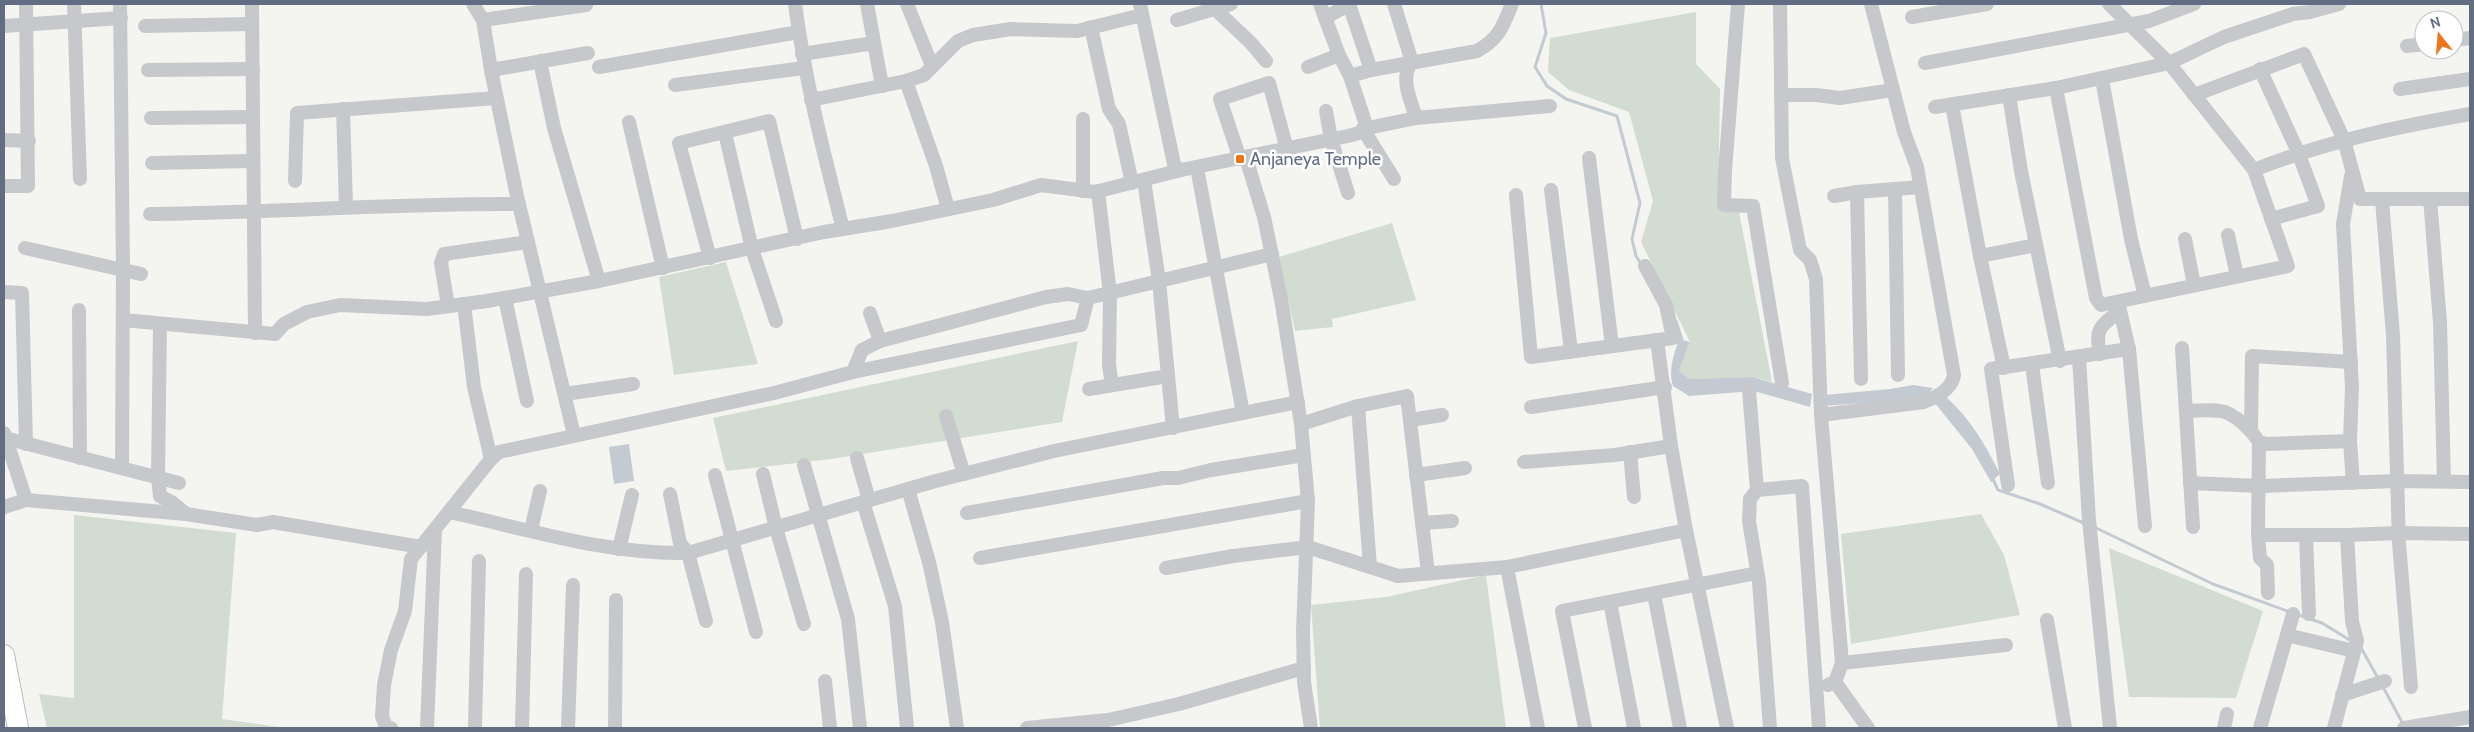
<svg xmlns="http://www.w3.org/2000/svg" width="2474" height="732" font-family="Cabin,sans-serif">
	<rect width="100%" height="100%" fill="#f4f5f0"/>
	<g fill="#d3dcd1">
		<path d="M1696,12V64L1720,89L1718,208L1739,212L1772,382L1752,377L1690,379L1679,371L1690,342L1641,242L1653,201L1629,112L1569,90L1548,72L1550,38Z"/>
		<path d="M1392,223L1416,300L1332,319L1333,327L1295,331L1279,257Z"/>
		<path d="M726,262L758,364L674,375L659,277Z"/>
		<path d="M1078,341L1062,422L831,459L726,471L713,418Z"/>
		<path d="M1981,514L2004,555L2020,615L1851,644L1841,534Z"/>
		<path d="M74,515L236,533L222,719L285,728H47L39,694L74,698Z"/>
		<path d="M2109,548L2263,611L2236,698L2129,697Z"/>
		<path d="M1486,575L1506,728H1320L1311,605L1386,597Z"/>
	</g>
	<g fill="#c3cad1">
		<path d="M1679,339L1690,342L1679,371L1690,379L1752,377L1812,394L1810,407L1754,391L1689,396L1673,386C1668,369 1674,355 1679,339Z"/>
		<path d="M1913,385L1933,388L1924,398L1823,406L1824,395L1890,389Z"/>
		<path d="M1945,396C1970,418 1985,444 2000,474L1991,482L1972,449L1934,402Z"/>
		<path d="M629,444L634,481L614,484L609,447Z"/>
	</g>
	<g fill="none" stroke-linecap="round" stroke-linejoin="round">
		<g stroke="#c3cad1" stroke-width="3">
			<path d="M1541,4L1546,33L1535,67L1547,86L1566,99L1617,116L1640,203L1632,239L1636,256L1641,264"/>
			<path d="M1676,321L1682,340L1681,343"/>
			<path d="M1992,477L1998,490L2040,504L2086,524"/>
			<path d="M2094,527L2213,584L2290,612"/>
			<path d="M2296,614L2322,623L2353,642"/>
			<path d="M2360,646L2379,680"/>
			<path d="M2382,685L2403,724"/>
		</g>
		<defs>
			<path id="highway" d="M4,655L18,728"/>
		</defs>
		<use href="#highway" stroke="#b8b9bd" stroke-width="22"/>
		<g stroke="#c6c8cc" stroke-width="14">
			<path d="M74,4L80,179"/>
			<path d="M120,4L123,270L122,468"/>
			<path d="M252,4L255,333"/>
			<path d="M473,4L483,20L491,70L517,196L574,435"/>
			<path d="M795,4C805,81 824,154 843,229"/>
			<path d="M867,4L882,86"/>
			<path d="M907,4L932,66"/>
			<path d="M1140,4L1174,164L1177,168L1181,170"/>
			<path d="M1320,4L1339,55L1350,76"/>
			<path d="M1349,4L1371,70"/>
			<path d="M1394,4L1412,62"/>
			<path d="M1738,4L1725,171L1724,205L1753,206L1782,383"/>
			<path d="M1780,4L1782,158L1800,250L1810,260L1816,279L1821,415L1842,663L1835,682"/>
			<path d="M1216,10L1251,43L1266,61"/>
			<path d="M1912,17L1987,4"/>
			<path d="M1325,18L1350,4"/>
			<path d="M483,20L586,5"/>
			<path d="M1177,20L1231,4"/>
			<path d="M4,26L121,18"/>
			<path d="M145,26L252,24"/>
			<path d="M1091,27L1109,109L1119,124L1132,183"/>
			<path d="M2454,40L2470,38"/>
			<path d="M2407,46L2424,44"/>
			<path d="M802,54L874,43"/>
			<path d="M540,61L554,128L599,281"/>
			<path d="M1412,62C1399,78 1411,100 1416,118"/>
			<path d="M1925,63L2149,21L2194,4"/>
			<path d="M599,67L799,32"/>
			<path d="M1308,67L1339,55"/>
			<path d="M2260,69L2298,152L2318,206L2271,219"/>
			<path d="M148,70L253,69"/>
			<path d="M491,70L588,53"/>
			<path d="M2102,79L2131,239L2145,296"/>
			<path d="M906,81L936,166L948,209"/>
			<path d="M675,85L804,68"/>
			<path d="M2056,88L2096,298L2101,305L2288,266L2254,170L2169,63L2109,4"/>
			<path d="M2400,89L2470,79"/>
			<path d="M1781,95H1816L1840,98L1893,90"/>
			<path d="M2009,95L2021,171L2060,361"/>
			<path d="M2194,95L2304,54L2344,140L2360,199H2470"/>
			<path d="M811,100L906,81L924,75L958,41L973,35L1011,29L1077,31L1142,15"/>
			<path d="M1952,105L1980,256L2004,368"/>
			<path d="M1935,107L2056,88L2169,63L2224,37L2293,14L2310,12L2339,4"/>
			<path d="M343,109L346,207"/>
			<path d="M1326,111L1331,139L1348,193"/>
			<path d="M151,118L253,117"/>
			<path d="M1083,119V191"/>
			<path d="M629,122L663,268"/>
			<path d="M725,133L752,249L776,321"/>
			<path d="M4,140L29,141"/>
			<path d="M1246,158L1264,217L1281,299L1301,424L1308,501L1303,631L1304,682L1311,728"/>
			<path d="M1589,158L1612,346"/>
			<path d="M1240,159L1220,99L1269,83L1287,149"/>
			<path d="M152,163L253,161"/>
			<path d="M1197,168L1243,413"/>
			<path d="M2254,170C2324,142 2396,127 2470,114"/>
			<path d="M2351,176L2343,224L2352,387L2350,441L2353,483"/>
			<path d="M1394,179L1363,129L1416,118L1550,106"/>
			<path d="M1144,180L1159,281L1173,428"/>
			<path d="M295,181L297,113L496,98"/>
			<path d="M4,186H28L26,4"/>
			<path d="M1895,189L1898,375"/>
			<path d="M1551,190L1571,351"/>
			<path d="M1098,191L1110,294L1109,365L1112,385"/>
			<path d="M1857,192L1861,379"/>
			<path d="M1516,195L1531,357L1673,338L1666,305L1645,266"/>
			<path d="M1834,196L1857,192L1920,187"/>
			<path d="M2430,199L2440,322L2444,481"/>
			<path d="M2382,200L2393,335L2399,543L2411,687"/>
			<path d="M150,214C273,213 396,203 519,204"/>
			<path d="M2228,235L2237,276"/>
			<path d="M2185,239L2194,285"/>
			<path d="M25,248L141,274"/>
			<path d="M1980,256L2036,245"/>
			<path d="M710,258L679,143L769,121L797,239"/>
			<path d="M4,292L22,293L26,444"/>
			<path d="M505,298L527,401"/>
			<path d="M2118,302L2129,349L2145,526"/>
			<path d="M464,304L474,387L491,459"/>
			<path d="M448,306L441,263L444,254L528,242"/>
			<path d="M79,310L80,458"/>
			<path d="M870,313L880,341"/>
			<path d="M123,320L275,334L284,324L307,312L340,305L427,309L487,301L599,281L824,232L892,221L993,200L1041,185L1095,192L1181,170L1348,136L1359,133L1366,125L1350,76L1371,70L1477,51C1499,39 1503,26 1512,4"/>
			<path d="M160,324L158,478L160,496L173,503L186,514"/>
			<path d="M1657,340L1671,446L1686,530L1727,728"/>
			<path d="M2182,348L2193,527"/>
			<path d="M2100,354C2094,329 2101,325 2120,311"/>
			<path d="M2079,358L2089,520L2110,728"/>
			<path d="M2032,365L2048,483"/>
			<path d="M853,372L1081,325L1088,298"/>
			<path d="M1089,389L1168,376"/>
			<path d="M1749,390L1757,490"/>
			<path d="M565,394L633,384"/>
			<path d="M1358,406L1370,567"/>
			<path d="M1531,407L1665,387"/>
			<path d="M2186,411C2220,410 2226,406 2251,431"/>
			<path d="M1821,415L1924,402C1937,397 1952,389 1954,375L1917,167L1904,132L1871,4"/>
			<path d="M946,416L964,474"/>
			<path d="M1410,420L1442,415"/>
			<path d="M1301,424L1358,406L1407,396L1428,573"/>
			<path d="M4,433L26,500"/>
			<path d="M5,438L179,483"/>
			<path d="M2350,441L2267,444L2259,442L2251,431L2252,356L2351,362"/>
			<path d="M2259,442L2258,535H2347"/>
			<path d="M1630,452L1634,497"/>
			<path d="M857,458L869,500"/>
			<path d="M1524,462L1615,455L1671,446"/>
			<path d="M804,465L848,619L860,728"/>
			<path d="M763,474L776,528L804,624"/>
			<path d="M715,475L756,632"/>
			<path d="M1416,475L1465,468"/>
			<path d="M2190,483L2260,486L2396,481L2470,482"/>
			<path d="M2008,485L1991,369L2129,349"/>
			<path d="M908,489L929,562L942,622L957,728"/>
			<path d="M670,494L680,543L688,553L706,621"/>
			<path d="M863,502L895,606L907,728"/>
			<path d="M4,507L26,500L186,514L257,525L273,522L421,547"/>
			<path d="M449,512C527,529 608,555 688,553L932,482L1054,451L1298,402"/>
			<path d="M967,513L1163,478H1178L1211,470L1304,455"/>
			<path d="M1422,523L1452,521"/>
			<path d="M531,530L540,491"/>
			<path d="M2258,535L2260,558L2267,565L2268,593"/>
			<path d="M2306,536L2309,614"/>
			<path d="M619,549L632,495"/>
			<path d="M980,558L1308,501"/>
			<path d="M1507,567L1538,728"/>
			<path d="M1166,568L1233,556L1308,547L1398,576L1507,567L1686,530"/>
			<path d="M1654,594L1680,728"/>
			<path d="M1610,602L1634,728"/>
			<path d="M2047,620L2065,728"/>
			<path d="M2287,635L2293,614"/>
			<path d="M1842,663L2006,645"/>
			<path d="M825,681L830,728"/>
			<path d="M1828,685L1835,682L1868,728"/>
			<path d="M2342,695L2385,681"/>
			<path d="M391,728L386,727L382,716L384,685L391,650L405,611L411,559L491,459L499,452L774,393L853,372L862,350L880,341L1046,297L1068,294L1088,298L1272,254"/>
			<path d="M427,728L435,530"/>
			<path d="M475,728L479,561"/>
			<path d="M522,728L526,574"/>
			<path d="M568,728L573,585"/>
			<path d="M615,728L616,600"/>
			<path d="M1027,728L1108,720L1179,704L1304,668"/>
			<path d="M1585,728L1562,611L1757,573"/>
			<path d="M1770,728L1759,582L1749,521L1750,499L1757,490L1802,486L1819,728"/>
			<path d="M2224,728L2227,714"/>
			<path d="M2260,728L2287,635L2354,651"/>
			<path d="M2334,728L2357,641L2352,621L2347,535L2399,533L2470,534"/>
			<path d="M2404,728L2470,717"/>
		</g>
		<use href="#highway" stroke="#fff" stroke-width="20"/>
	</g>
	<rect fill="#ec7619" stroke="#fff" stroke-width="2" x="1235" y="154" width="10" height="10" rx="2.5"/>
	<g text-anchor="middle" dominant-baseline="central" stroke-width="5" stroke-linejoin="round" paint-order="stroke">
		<g font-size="18" fill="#626d83" stroke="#fff" text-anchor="start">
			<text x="1250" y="159">Anjaneya Temple</text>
		</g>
	</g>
	<rect width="2474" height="732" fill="none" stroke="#626d83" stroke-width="10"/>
	<g transform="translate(2439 35) rotate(343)"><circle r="24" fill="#ffffff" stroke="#c0c5cd"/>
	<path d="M0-4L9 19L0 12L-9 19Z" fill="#ec7619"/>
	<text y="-8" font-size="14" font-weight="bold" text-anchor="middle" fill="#626d83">N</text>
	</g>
</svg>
